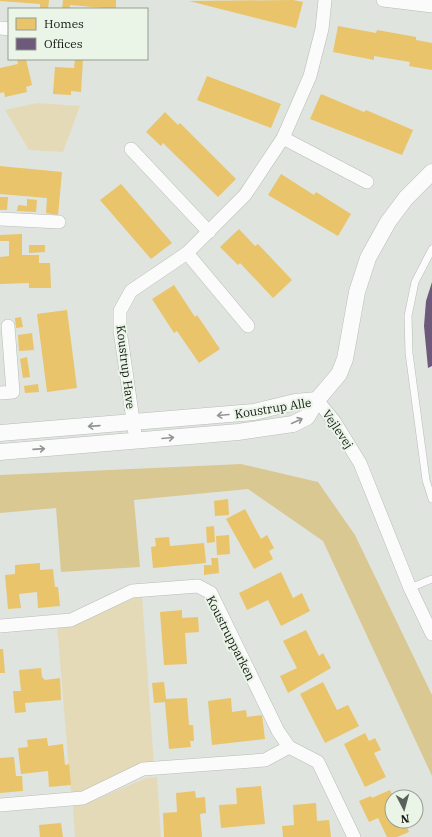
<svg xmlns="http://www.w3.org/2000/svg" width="432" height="837" font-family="'IBM Plex Serif',serif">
	<rect width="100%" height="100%" fill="#dfe4de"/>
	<g fill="#e5dab7">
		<path d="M37,103L80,106L63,152L29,150L5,110Z"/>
		<path d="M142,597L154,765L82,792L71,793L57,626L67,625L134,598Z"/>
		<path d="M157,777L161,837H75L73,806L83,805L146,778Z"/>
	</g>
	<path fill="#dac893" d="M241,464L318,482L355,535L432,695V776L323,541L248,489L134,500L140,567L61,572L56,508L0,513V475Z"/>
	<g fill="#e9c46a">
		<path d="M0,0H49L48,9H40V4L0,1Z"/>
		<path d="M63,0H116V9L70,5V9H62Z"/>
		<path d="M293,0L303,2L296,28L189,1Z"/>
		<path d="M338,26L376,33L377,30L416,37V40L432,43V70L409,66L410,62L374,56V60L333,52Z"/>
		<path d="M17,59H26L32,85L26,87L27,92L5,97L4,92L0,93V68L18,64Z"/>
		<path d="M75,59H83L81,92L71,91V95L53,94L55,67L74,68Z"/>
		<path d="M207,76L281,104L271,128L197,100Z"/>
		<path d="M321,94L364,112L366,110L413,130L402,155L310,119Z"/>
		<path d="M165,112L178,125L180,123L236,179L218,197L163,143L161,146L146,132Z"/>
		<path d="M0,166L62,172L58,215L46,213L47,198L0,194Z"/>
		<path d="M281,174L314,195L316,192L351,214L338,236L268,195Z"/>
		<path d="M121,184L172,243L151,259L100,200Z"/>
		<path d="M0,197H8L7,210H0Z"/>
		<path d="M27,199L37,200L36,212L17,211L18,205L27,206Z"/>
		<path d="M239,229L255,246L258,244L292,280L273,298L240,263L238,265L220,247Z"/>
		<path d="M22,234V255H39V263H50L51,288H29V283L0,284V257L9,256V241H0V235Z"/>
		<path d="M29,245H45V252L29,253Z"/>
		<path d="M174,285L195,317L197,315L220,349L199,363L177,331L174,333L152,299Z"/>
		<path d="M67,310L77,388L47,392L37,314Z"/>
		<path d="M21,317L23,327L16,328L15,318Z"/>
		<path d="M32,333L34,350L19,351L18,335Z"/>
		<path d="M27,357L30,377L23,378L20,359Z"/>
		<path d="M38,384L39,392L25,393L24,386Z"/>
		<path d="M228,499L229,515L215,516L214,501Z"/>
		<path d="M245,509L261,539L267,535L274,548L269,551L273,559L254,569L226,519Z"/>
		<path d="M214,526L215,542L207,543L206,527Z"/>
		<path d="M229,535L230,554L217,555L216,536Z"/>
		<path d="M169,537L170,546L204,543L206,563L153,568L151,547L156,546L155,538Z"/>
		<path d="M211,558H218L219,573L204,575V565H212Z"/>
		<path d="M40,563V570L53,569L55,587H58L60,606L38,608L37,592L19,594L21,608L8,609L5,575L15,574V565Z"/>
		<path d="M281,572L293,598L302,593L310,611L281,626L268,600L247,610L239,593Z"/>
		<path d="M182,610V618L198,617L199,632L185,633L187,664L164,665L160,612Z"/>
		<path d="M306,630L319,656L323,653L331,668L288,693L280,676L297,668L283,641Z"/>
		<path d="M0,649H3L5,673H0Z"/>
		<path d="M41,668L42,677L45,680L60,678L61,700L25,703L26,712L15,713L13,691H21L19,670Z"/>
		<path d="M164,682L166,699L187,698L189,725H193L194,741H190L191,747L169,749L165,702L154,703L152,683Z"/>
		<path d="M323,682L337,710L348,705L359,726L325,743L300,694Z"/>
		<path d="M231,698L232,712L246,710L247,717L262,715L265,739L212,745L208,701Z"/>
		<path d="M365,733L369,741L375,738L381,750L374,753L386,777L365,787L344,744Z"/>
		<path d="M47,738L48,746L63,744L65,765L69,764L71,785L49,787L48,771L21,774L18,748L28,747L27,740Z"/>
		<path d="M14,757L16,776H22L23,791L0,793V758Z"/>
		<path d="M261,786L265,824L221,828L219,805L237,804L236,788Z"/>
		<path d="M390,790L393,797L392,821H408L405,822L409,832L397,837H387L378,818L369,822L359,801L371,796L372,798Z"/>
		<path d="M195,791L196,798L205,797L206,813L200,814L202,837H164L163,813L177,812L176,793Z"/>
		<path d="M316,803L317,821L329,820L331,837H283L282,826L294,825L293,805Z"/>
		<path d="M61,823L63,837H40L39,825Z"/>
	</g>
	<path fill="#6d597a" d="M432,282V366L428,368L424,326L426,301Z"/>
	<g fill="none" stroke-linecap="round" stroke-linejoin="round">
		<defs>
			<g id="service">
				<path d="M432,249L415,282L408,316L409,353L426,480L432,499"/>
				<path d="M410,588L432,579"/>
			</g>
			<g id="minor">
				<path d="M383,0L432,6"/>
				<path d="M0,28L9,29"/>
				<path d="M283,138L367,182"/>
				<path d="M131,149L209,232"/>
				<path d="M0,219L59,222"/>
				<path d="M187,253L248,326"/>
				<path d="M0,393L13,392L8,326"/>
				<path d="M317,400L334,421L360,463L410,588L432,634"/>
				<path d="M136,441L120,330V311L131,291L187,253L245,195L283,138L310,76L322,29L325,0"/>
				<path d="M0,626L71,620L132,591L198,586L211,593L278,731L289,747L318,762L354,837"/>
				<path d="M0,805L83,798L143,769L265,760L289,747"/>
			</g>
			<g id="tertiary">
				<path d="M0,433L254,412L295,402L317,400"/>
				<path d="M0,452L238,432L293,424L307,417L317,400L339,374L345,359L357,292L368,258L388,222L406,198L432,172"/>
			</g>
		</defs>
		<use href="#service" stroke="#b8bcb8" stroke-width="8"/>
		<use href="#minor" stroke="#b8bcb8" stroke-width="14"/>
		<use href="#tertiary" stroke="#b8bcb8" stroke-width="17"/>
		<use href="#service" stroke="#fafbfa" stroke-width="7"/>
		<use href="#minor" stroke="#fafbfa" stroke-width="13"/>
		<use href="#tertiary" stroke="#fafbfa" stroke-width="16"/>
	</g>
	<defs><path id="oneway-shaft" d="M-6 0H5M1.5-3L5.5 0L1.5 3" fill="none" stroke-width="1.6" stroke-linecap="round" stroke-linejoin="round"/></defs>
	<g stroke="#939593">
		<use href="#oneway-shaft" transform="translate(223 415) rotate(175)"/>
		<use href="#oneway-shaft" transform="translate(297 421) rotate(-24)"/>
		<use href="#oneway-shaft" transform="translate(94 426) rotate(176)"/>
		<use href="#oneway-shaft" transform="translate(168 438) rotate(-5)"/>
		<use href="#oneway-shaft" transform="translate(39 449) rotate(-4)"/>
	</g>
	<g text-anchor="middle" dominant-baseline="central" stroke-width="4" stroke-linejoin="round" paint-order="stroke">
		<g font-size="12" fill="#161915" stroke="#eaf5e7">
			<text transform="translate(126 367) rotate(83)">Koustrup Have</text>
			<text transform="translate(273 408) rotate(-9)">Koustrup Alle</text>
			<text transform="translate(338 429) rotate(56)">Vejlevej</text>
			<text transform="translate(231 638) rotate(63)">Koustrupparken</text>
		</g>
	</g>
	<rect x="8" y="8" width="140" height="52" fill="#eaf5e7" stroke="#959d93"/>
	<rect x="16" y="18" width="20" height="12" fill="#e9c46a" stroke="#959d93"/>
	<text x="44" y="28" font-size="12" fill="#161915">Homes</text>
	<rect x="16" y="38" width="20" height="12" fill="#6d597a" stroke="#959d93"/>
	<text x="44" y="48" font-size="12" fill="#161915">Offices</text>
	<g transform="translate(404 809) rotate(174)"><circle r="19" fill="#eaf5e7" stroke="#959d93"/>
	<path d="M0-3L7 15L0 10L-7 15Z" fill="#5c605b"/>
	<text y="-6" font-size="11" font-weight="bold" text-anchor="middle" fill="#161915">N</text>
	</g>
</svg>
